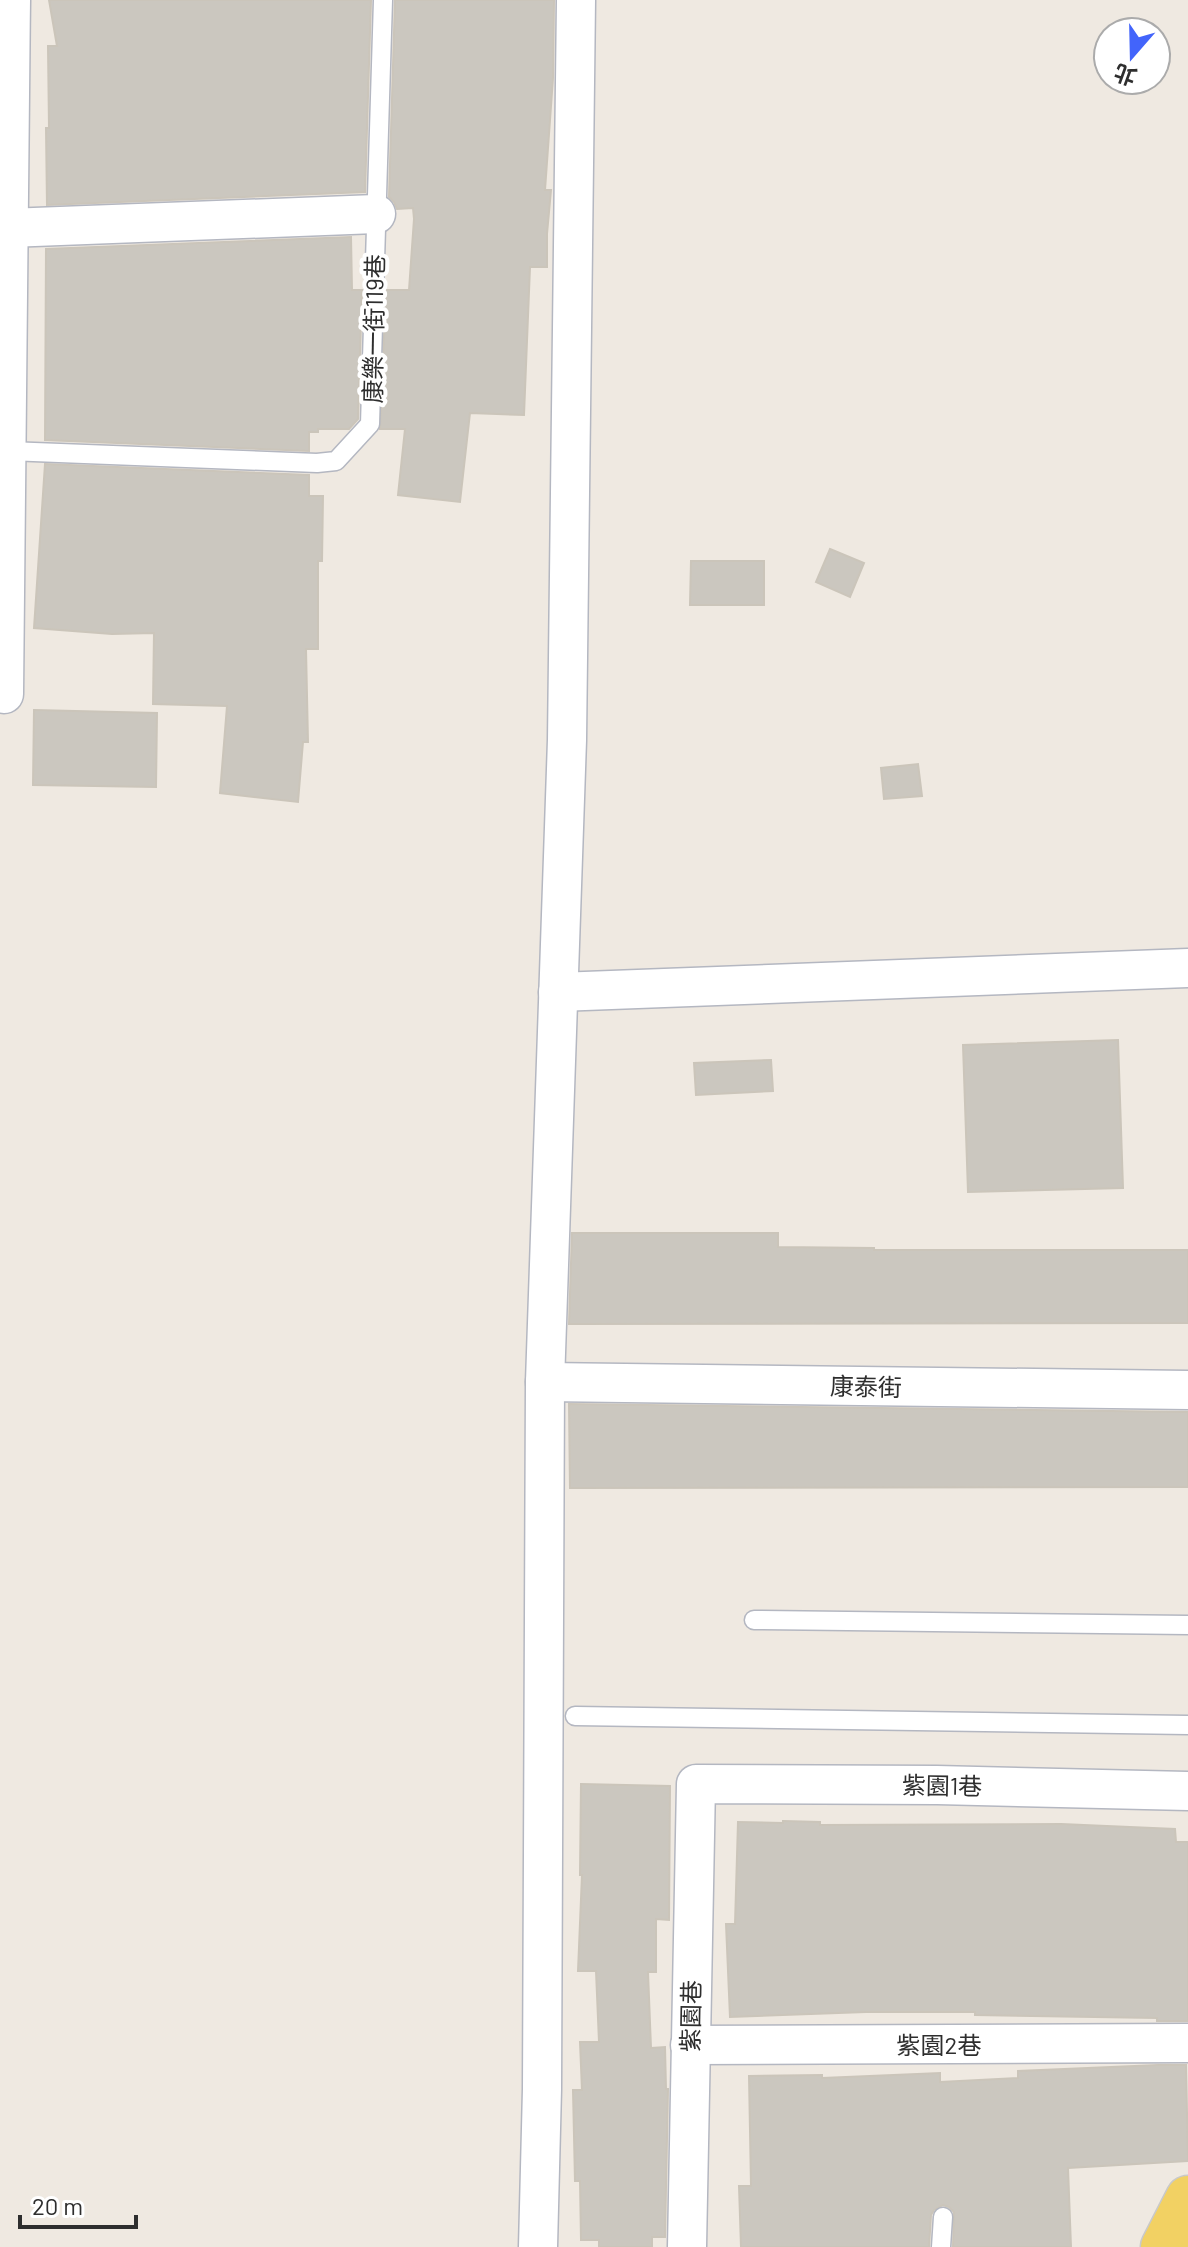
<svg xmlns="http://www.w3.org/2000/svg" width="1188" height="2247" font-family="Barlow,'Noto Sans TC',sans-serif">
	<rect width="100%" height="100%" fill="#efe9e1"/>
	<g fill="#cbc7bf" stroke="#cbc5ba" stroke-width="2">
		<path d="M49,0H371L365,192L47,205L46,128H49L48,46H57Z"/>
		<path d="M395,0H554L553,78L545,190H551L547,234V267H530L524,415L470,413L460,502L398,495L405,429H380L386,290H409L414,219L413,208L397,209L394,202L389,197Z"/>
		<path d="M351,237L352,290H362L358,419L349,429H318V432H309V451L45,440L46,249Z"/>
		<path d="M45,464L309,475V496H323L322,561H318V649H306L308,742H303L298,802L220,793L227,706L153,704L154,633L112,634L34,628Z"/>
		<path d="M830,549L864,563L850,597L816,582Z"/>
		<path d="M691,561H764V605H690Z"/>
		<path d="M34,710L157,713L156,787L33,785Z"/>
		<path d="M918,764L922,796L884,799L881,768Z"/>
		<path d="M1118,1040L1123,1188L968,1192L963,1045Z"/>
		<path d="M771,1060L773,1091L696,1095L694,1063Z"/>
		<path d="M572,1233H778V1247L874,1248V1250H1188V1323L569,1324Z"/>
		<path d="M569,1404L1188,1412V1487L570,1488Z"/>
		<path d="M581,1784L670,1786L669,1920L656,1919V1972H648L651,2048L665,2047L666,2089H668L665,2237H652V2247H599V2240H581L580,2181H575L573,2090H582L580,2042H599L596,1971H578L582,1875H580Z"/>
		<path d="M783,1821L820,1822V1825L1061,1824L1175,1829L1176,1842H1188V2021H1157V2018L975,2015V2012H866L730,2017L726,1924H735L738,1822L783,1823Z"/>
		<path d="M1158,2065H1186L1188,2161L1068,2168L1071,2247H953L954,2212L949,2207L943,2205L934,2210L931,2215L929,2247H741L739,2186H751L749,2076L822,2075V2078L940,2073V2082L1018,2078V2071Z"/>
	</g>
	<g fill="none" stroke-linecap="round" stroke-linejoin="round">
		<defs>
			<g id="service">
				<path d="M8,451L317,463L336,461L370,424L383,0"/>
				<path d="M754,1620L1188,1625"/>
				<path d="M575,1716L1188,1725"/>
				<path d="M941,2247L943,2217"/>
			</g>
			<g id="minor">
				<path d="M8,228L376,214"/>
				<path d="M4,694C8,462 8,231 11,0"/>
				<path d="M558,992L1188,968"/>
				<path d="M545,1382L1188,1390"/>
				<path d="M690,2045L1188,2043"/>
				<path d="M538,2247L542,2089L545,1382L567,740L576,0"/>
				<path d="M687,2247L696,1784L937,1785L1188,1791"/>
			</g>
			<path id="primary" d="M1163,2247L1188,2198"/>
		</defs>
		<use href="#service" stroke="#b4b7c1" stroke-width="21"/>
		<use href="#minor" stroke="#b4b7c1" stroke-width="41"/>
		<use href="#primary" stroke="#c9c9c9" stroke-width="47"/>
		<use href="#service" stroke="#fff" stroke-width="18"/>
		<use href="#minor" stroke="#fff" stroke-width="38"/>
		<use href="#primary" stroke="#f2d163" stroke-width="44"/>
	</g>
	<g text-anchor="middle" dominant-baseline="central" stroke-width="8" stroke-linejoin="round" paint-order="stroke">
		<g font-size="24" fill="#2e2e2e" stroke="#fff">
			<text transform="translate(373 329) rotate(-89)">康樂一街119巷</text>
			<text transform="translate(866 1386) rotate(1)">康泰街</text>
			<text transform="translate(942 1785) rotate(1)">紫園1巷</text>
			<text transform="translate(690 2016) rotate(-89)">紫園巷</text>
			<text x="939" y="2044">紫園2巷</text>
		</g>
	</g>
	<g transform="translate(1132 56) rotate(200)"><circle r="38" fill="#ffffff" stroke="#ababab" stroke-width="2"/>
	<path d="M0-6L14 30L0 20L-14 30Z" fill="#4264fb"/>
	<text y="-12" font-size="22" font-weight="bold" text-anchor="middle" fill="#2e2e2e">北</text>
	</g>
	<path d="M20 2215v12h116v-12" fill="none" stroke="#2e2e2e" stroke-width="4"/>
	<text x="32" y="2215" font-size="24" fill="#2e2e2e" stroke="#ffffff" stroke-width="6" paint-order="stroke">20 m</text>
</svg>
